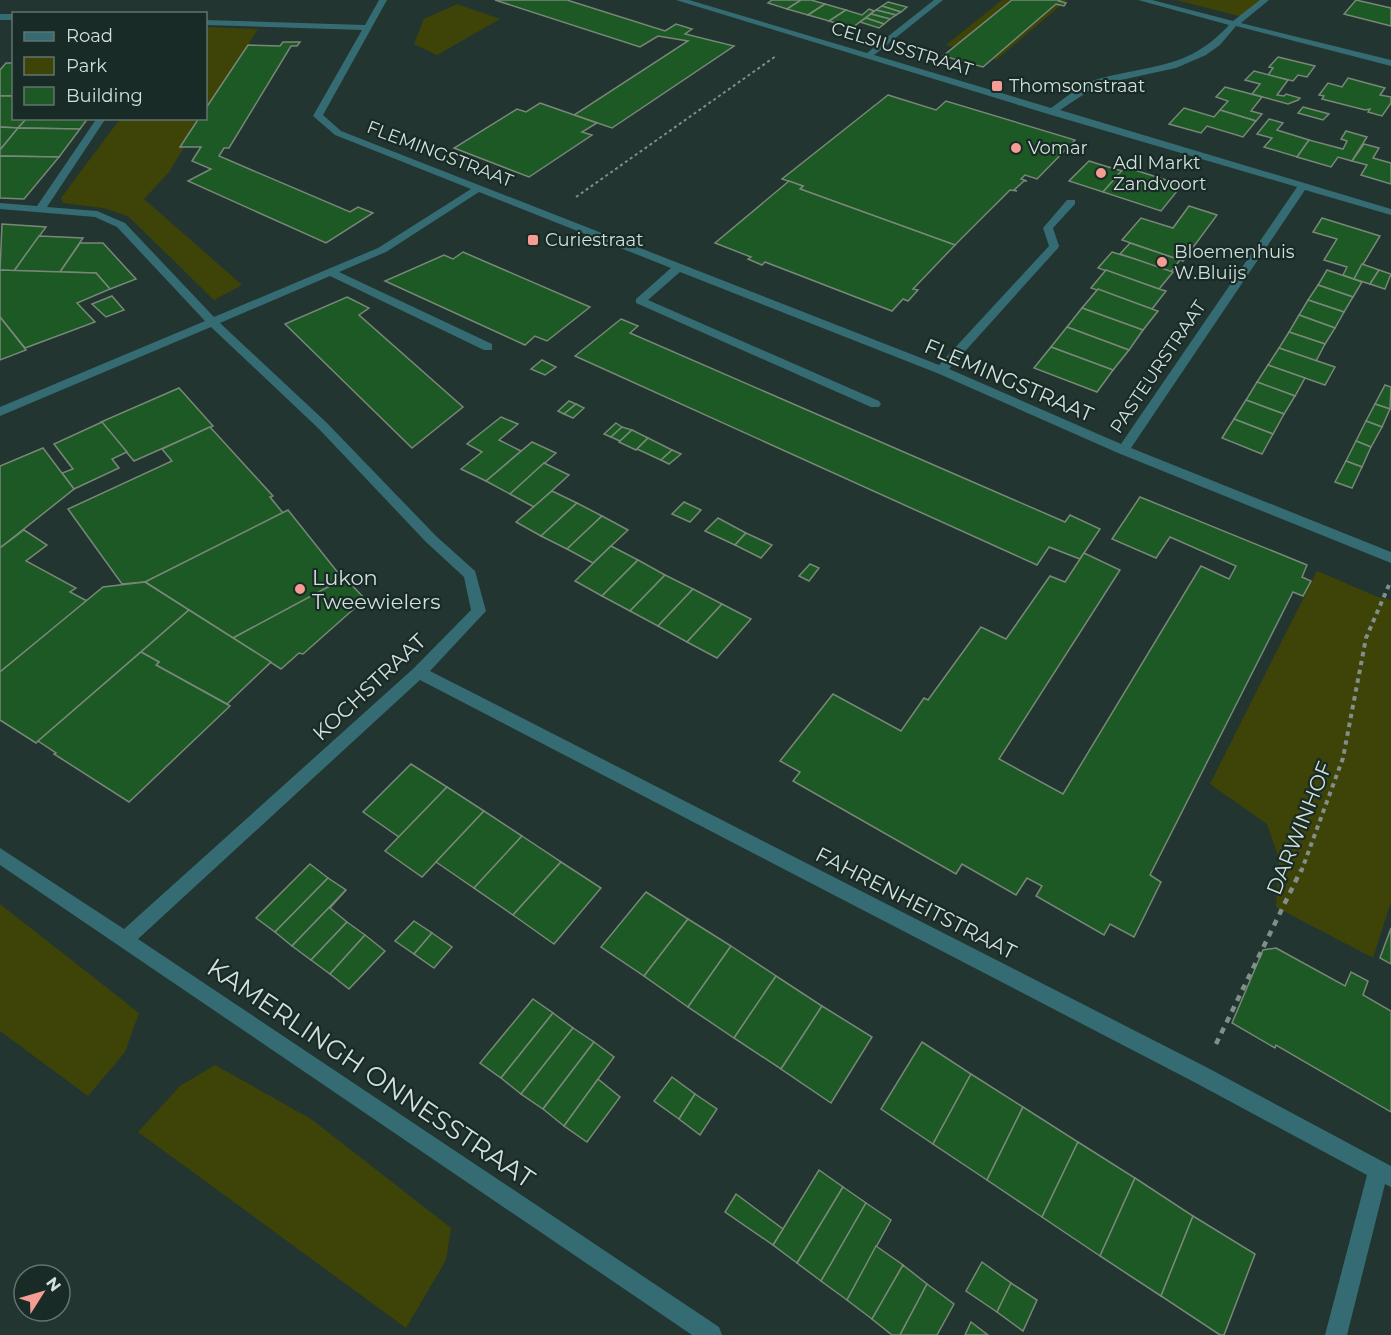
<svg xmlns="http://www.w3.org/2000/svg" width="1391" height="1335" font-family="Montserrat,sans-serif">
	<rect width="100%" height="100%" fill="#223530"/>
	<g fill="#3e4408">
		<path d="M1002,0H1067L996,60L946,45Z"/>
		<path d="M1176,0H1263L1243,17Z"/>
		<path d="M457,4L500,19L437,55L414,44L424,19Z"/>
		<path d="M206,27L258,29L206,111Z"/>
		<path d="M120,119H201L169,172L144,199L242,285L214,300L128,216L103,208L63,203L61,198Z"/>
		<path d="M1317,571L1378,597L1391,600V902L1373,958L1276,907L1279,859L1267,824L1210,784Z"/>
		<path d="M0,904L139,1013L125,1052L88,1096L0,1031Z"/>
		<path d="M215,1065L311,1119L451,1228L446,1260L406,1328L138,1132L180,1086Z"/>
	</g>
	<g fill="#1c5925" stroke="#798779" stroke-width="1.5">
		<path d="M495,0H567L665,31L676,24L692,29L685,34L734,46L612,128L574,115L688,41L658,36L640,47Z"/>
		<path d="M772,0H801L787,9L768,3Z"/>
		<path d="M801,0H811L825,4L808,15L787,9Z"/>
		<path d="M1012,0H1061L1059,1L1066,3L1064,6L1056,4L983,67L943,56Z"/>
		<path d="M1356,0L1391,8V26L1344,14Z"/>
		<path d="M888,2L907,7L901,12L882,6Z"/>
		<path d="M825,4L846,10L829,21L808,15Z"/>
		<path d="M882,6L901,12L896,15L876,10Z"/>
		<path d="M869,9L874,11L852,28L829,21L846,10L862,15Z"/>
		<path d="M876,10L896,15L890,19L871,14Z"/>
		<path d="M871,14L890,19L884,24L866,18Z"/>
		<path d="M866,18L884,24L879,28L860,22Z"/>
		<path d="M283,42H300L297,46H291L229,148H224L219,156L350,212L358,207L373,213L326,243L188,181L211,169L192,161L201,147H180L199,118H206V108L248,45L280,46Z"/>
		<path d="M1278,57L1315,66L1307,77L1298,75L1293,81L1268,75L1273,68L1269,67Z"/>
		<path d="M6,63H14V96H0V70Z"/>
		<path d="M1254,71L1288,80L1277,95L1284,96L1286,94L1300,98L1298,100L1288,104L1252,94L1260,84L1245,80Z"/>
		<path d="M1348,78L1385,88L1380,95L1391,97V103L1382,116L1368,112L1370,109L1365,110L1322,99L1324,96L1319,95L1328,83L1342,87Z"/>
		<path d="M1225,87L1262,97L1251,111L1262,114L1256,121L1220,110L1228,101L1216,97Z"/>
		<path d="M888,95L936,110L946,101L1075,140L1037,179L1025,175L1021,179L1027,181H1024L1014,190L1017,191L1010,190L955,245L800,189L803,186L782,179Z"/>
		<path d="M0,96H14V118H27L18,128L0,127Z"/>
		<path d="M540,103L597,123L582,132L592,135L529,177L454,148L517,109L526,112Z"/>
		<path d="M1303,107L1329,114L1323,120L1298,113Z"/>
		<path d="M1184,108L1214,117L1220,110L1256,121L1243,137L1207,126L1201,133L1169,124Z"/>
		<path d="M27,118H88L80,129L18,128Z"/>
		<path d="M1269,119L1283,123L1277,130L1309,140L1297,157L1264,147L1272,138L1257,134Z"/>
		<path d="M0,127L18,128L0,150Z"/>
		<path d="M18,128L80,129L59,157L0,156V150Z"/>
		<path d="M1346,131L1367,137L1352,161L1338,157L1331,167L1297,157L1309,140L1343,149L1347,141L1341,139Z"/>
		<path d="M1364,144L1379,148L1373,158L1391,163V184L1361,175L1367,165L1352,161Z"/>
		<path d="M0,156L59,157L24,199L0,198Z"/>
		<path d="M1089,161L1105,166L1122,171L1103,192L1069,181Z"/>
		<path d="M1125,167L1182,185L1161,211L1103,192Z"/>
		<path d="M789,181L803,186L800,189L955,245L913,289L918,290L908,301L903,299L892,311L765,262L762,265L748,259L751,257L715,243Z"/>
		<path d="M1189,206L1217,215L1183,261L1122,240L1141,218L1173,228Z"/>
		<path d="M1322,218L1380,236L1354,279L1343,275L1347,267L1324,260L1337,239L1313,232Z"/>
		<path d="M2,224L46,227L14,271L0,270Z"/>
		<path d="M39,236L83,238L60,272L14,271Z"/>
		<path d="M80,243H103L136,279L110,289L96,273L60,272Z"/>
		<path d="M1130,243L1180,260L1171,272L1120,254Z"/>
		<path d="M463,252L486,262L590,307L547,341L535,336L525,345L385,281L444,255L453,259Z"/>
		<path d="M1112,252L1135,259L1173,272L1159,289L1098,268Z"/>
		<path d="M1362,264L1379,270L1370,284L1354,279Z"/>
		<path d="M0,270L96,273L110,289L77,303L95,322L25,348L0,317Z"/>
		<path d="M1106,270L1159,289L1166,291L1152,309L1091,288Z"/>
		<path d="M1327,270L1362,282L1353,297L1318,285Z"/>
		<path d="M1379,270L1391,274L1385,289L1370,284Z"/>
		<path d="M1318,285L1353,297L1344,312L1308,300Z"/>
		<path d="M1098,289L1152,309L1158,311L1143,330L1082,308Z"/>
		<path d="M112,296L124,310L106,317L92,304Z"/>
		<path d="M347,297L369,308L359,315L463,407L412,448L285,324Z"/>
		<path d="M1308,300L1344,312L1335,328L1299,315Z"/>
		<path d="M1082,308L1143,330L1129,350L1067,327Z"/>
		<path d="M1299,315L1335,328L1325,344L1289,332Z"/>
		<path d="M0,317L26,350L0,360Z"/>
		<path d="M621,319L638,326L630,333L1065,522L1070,515L1100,529L1080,559L1049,547L1037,565L575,356Z"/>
		<path d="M1067,327L1129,350L1113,370L1051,347Z"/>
		<path d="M1289,332L1325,344L1316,361L1279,348Z"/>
		<path d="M1051,347L1113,370L1097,392L1034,368Z"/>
		<path d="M1279,348L1335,367L1325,385L1268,365Z"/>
		<path d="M542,360L556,367L545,375L531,369Z"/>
		<path d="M1268,365L1305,378L1295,396L1257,382Z"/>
		<path d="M1257,382L1295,396L1284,414L1246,400Z"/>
		<path d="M1385,385L1391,387L1390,409L1375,404Z"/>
		<path d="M179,388L213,426L134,461L101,422Z"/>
		<path d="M1246,400L1284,414L1273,434L1234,419Z"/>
		<path d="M569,401L576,404L564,414L558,411Z"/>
		<path d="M576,404L584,408L573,418L564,414Z"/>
		<path d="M1375,404L1390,409L1382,427L1366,421Z"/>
		<path d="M501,417L518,424L499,440L521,451L486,481L461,469L482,452L467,444Z"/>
		<path d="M1234,419L1273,434L1262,454L1222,438Z"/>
		<path d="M1366,421L1382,427L1371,447L1356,441Z"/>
		<path d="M102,422L127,452L112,459L119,468L74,489L62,473L73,469L54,444Z"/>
		<path d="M616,423L622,427L611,437L604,434Z"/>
		<path d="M210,427L273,496L270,497L283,513L145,582L122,584L68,509L172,461L162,449Z"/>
		<path d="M622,427L632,430L620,441L611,437Z"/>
		<path d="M632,430L648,438L636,450L619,442Z"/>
		<path d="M648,438L672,450L661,460L637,449Z"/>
		<path d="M1356,441L1371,447L1362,467L1346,461Z"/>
		<path d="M532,442L556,453L510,494L486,481Z"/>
		<path d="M43,448L74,489L0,548V466Z"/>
		<path d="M672,450L681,454L669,464L661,460Z"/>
		<path d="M1346,461L1362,467L1352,488L1335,482Z"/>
		<path d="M544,463L569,475L534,507L510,494Z"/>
		<path d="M552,491L577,503L541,536L516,522Z"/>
		<path d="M1140,497L1307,565L1302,577L1311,581L1303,596L1293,592L1150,875L1161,882L1134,937L1110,924L1104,935L1036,896L1042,886L1027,878L1016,895L962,864L956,874L793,781L800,772L780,761L833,694L901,731L924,698L928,700L981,627L1006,639L1050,576L1065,582L1084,553L1120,570L999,759L1063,794L1201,566L1229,579L1236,566L1170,537L1156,558L1112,539Z"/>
		<path d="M684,502L701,510L690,522L672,514Z"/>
		<path d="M577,503L602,516L567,549L541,536Z"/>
		<path d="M288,510L343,579L233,638L145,582Z"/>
		<path d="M602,516L628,530L593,563L567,549Z"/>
		<path d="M718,518L746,533L735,545L705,531Z"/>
		<path d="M24,530L47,545L26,561L76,588L70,592L87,601L0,672V548Z"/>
		<path d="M746,533L772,545L761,558L735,545Z"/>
		<path d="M611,546L638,560L602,596L575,581Z"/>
		<path d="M638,560L665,575L630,611L602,596Z"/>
		<path d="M810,564L819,568L809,581L799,576Z"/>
		<path d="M665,575L693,589L658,626L630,611Z"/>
		<path d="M343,579H346L365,599L303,654L299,653L281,669L233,638Z"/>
		<path d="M145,582L189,610L36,743L0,720V672L103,587Z"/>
		<path d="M693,589L722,604L687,642L658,626Z"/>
		<path d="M722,604L751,619L717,658L687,642Z"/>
		<path d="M189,610L271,662L227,704L156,665L159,662L141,652Z"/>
		<path d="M141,652L159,662L156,665L230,706L129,802L54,754L56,753L38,741Z"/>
		<path d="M411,764L447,787L399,837L363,812Z"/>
		<path d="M447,787L484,811L422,877L385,851Z"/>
		<path d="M484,811L522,836L474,888L436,862Z"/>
		<path d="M522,836L561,862L513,915L474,888Z"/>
		<path d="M561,862L601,888L554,944L513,915Z"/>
		<path d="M310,864L328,878L275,932L256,918Z"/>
		<path d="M328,878L346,890L292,946L275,932Z"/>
		<path d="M346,890L330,908L347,922L311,960L292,946Z"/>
		<path d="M646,892L688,919L644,976L601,947Z"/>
		<path d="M688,919L731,946L688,1007L644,976Z"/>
		<path d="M414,921L432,933L414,954L395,941Z"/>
		<path d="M347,922L365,935L330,974L311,960Z"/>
		<path d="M1391,928V964L1380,958Z"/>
		<path d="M432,933L452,947L434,968L414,954Z"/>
		<path d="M365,935L385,951L349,989L330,974Z"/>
		<path d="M731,946L776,976L734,1038L688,1007Z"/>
		<path d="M1276,948L1345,986L1351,972L1368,981L1363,995L1391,1011V1112L1276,1045L1275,1048L1232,1023L1263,950Z"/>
		<path d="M776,976L822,1006L781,1069L734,1038Z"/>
		<path d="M533,999L553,1013L501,1078L480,1063Z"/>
		<path d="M822,1006L872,1037L831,1103L781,1069Z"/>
		<path d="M553,1013L573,1028L521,1094L501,1078Z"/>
		<path d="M573,1028L594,1042L543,1109L521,1094Z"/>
		<path d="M594,1042L614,1057L564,1126L543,1109Z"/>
		<path d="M922,1042L971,1074L933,1144L881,1109Z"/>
		<path d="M971,1074L1023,1107L987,1180L933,1144Z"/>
		<path d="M672,1077L695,1094L679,1119L654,1101Z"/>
		<path d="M598,1079L620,1097L587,1142L564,1126Z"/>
		<path d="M695,1094L717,1109L700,1135L679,1119Z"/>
		<path d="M1023,1107L1078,1142L1042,1217L987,1180Z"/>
		<path d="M1078,1142L1135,1178L1100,1256L1042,1217Z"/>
		<path d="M819,1170L843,1187L797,1263L773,1245Z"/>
		<path d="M1135,1178L1193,1216L1161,1296L1100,1256Z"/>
		<path d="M843,1187L866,1203L821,1281L797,1263Z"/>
		<path d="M736,1194L783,1229L773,1245L725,1212Z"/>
		<path d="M866,1203L891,1220L847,1300L821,1281Z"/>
		<path d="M1193,1216L1255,1254L1224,1335H1220L1161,1296Z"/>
		<path d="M876,1246L903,1265L872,1319L847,1300Z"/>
		<path d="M982,1262L1011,1283L997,1312L966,1291Z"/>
		<path d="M903,1265L927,1284L900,1335H892L872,1319Z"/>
		<path d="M1011,1283L1037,1300L1023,1331L997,1312Z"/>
		<path d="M927,1284L954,1304L937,1335H900Z"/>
		<path d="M971,1322L988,1335H965Z"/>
	</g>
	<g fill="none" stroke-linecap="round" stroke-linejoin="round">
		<path stroke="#808f8b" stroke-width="2" stroke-dasharray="3 3" stroke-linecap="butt" d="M576,197L776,56"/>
		<path stroke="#808f8b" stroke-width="4" stroke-dasharray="4.5 4.5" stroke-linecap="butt" d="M1301,872L1343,758L1366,638L1389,585"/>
		<path stroke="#808f8b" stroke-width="4.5" stroke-dasharray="6 6" stroke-linecap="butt" d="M1216,1044L1301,870"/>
		<g fill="#356b72" fill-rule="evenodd">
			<path d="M379,0H387L323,115L341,131L939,365L1049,246L1043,228L1067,200H1075V204L1053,228L1059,246L1058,248L949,369L1121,444L1297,187L1048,114L676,0H689L867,53L934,0H943L874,55L1051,108C1064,99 1080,85 1095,80C1149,64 1187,71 1229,25L1138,0H1152L1233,21L1260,0H1269L1241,23L1391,60V66L1236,26L1220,45L1206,55L1176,68L1098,85L1060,110L1391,209V215L1305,190L1131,448L1391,552V563L1118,453L937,373L680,272L648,300L879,401L881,404L879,407H871L636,303V299L671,268L479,192L386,252L339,272L492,344V350H484L330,276L220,323L327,423L436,536L475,571L486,611L430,671L1208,1068L1391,1166V1187L1385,1184L1347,1335H1325L1367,1175L1194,1082L420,680L138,939L719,1327L722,1335H692L0,865V848L124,929L414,668L471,610L464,577L426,542L319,429L211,327L0,416V407L205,321L117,227L95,217L0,209V203L37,206L97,118H106L47,207L97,211L125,223L214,317L378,248L471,189L335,135L313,116L362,30L206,25V20L365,25Z"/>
			<rect x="0" y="14" width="14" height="6"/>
		</g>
	</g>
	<g fill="#f59c93" stroke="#182b26" stroke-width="2">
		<rect x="991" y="80" width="12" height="12" rx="3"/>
		<circle cx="1016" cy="148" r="6"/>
		<circle cx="1101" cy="173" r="6"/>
		<rect x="527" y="234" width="12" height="12" rx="3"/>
		<circle cx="1162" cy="262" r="6"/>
		<circle cx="300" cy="589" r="6"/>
	</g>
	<g text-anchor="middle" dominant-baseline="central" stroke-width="4.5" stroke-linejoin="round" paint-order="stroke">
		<g font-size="18" fill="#d3dfdb" stroke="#182b26">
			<text transform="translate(902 49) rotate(17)">CELSIUSSTRAAT</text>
			<text transform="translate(440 154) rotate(21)">FLEMINGSTRAAT</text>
			<text transform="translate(1158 367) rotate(-56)">PASTEURSTRAAT</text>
		</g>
		<g font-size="18" fill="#d3dfdb" stroke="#182b26" text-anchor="start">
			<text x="1009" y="86">Thomsonstraat</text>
			<text x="1028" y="148">Vomar</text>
			<text x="1113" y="163">Adl Markt<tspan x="1113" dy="21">Zandvoort</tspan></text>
			<text x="545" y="240">Curiestraat</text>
			<text x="1174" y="252">Bloemenhuis<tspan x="1174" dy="21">W.Bluijs</tspan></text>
		</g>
		<g font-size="21" fill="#d3dfdb" stroke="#182b26">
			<text transform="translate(1009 380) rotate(23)">FLEMINGSTRAAT</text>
			<text transform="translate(369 687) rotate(-43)">KOCHSTRAAT</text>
			<text transform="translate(1299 828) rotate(-68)">DARWINHOF</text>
			<text transform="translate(916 903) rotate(27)">FAHRENHEITSTRAAT</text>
		</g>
		<g font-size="21" fill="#d3dfdb" stroke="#182b26" text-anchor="start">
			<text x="312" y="577">Lukon<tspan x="312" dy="24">Tweewielers</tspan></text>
		</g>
		<g font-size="26" fill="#d3dfdb" stroke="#182b26">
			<text transform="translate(371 1073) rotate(34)">KAMERLINGH ONNESSTRAAT</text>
		</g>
	</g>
	<rect x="12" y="12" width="195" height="108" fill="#182b26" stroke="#63736e" stroke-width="1.5"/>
	<rect x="24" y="32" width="30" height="9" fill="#356b72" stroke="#63736e" stroke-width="1.5"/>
	<text x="66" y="42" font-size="18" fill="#d3dfdb">Road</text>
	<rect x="24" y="57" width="30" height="18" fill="#3e4408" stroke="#63736e" stroke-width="1.5"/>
	<text x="66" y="72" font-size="18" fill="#d3dfdb">Park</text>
	<rect x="24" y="87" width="30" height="18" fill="#1c5925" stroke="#63736e" stroke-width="1.5"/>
	<text x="66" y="102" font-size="18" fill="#d3dfdb">Building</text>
	<g transform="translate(42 1293) rotate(53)"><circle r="28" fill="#182b26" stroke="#63736e" stroke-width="1.5"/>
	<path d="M0-4.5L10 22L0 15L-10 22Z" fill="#f59c93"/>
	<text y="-9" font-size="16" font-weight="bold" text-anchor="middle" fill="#d3dfdb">N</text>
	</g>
</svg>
